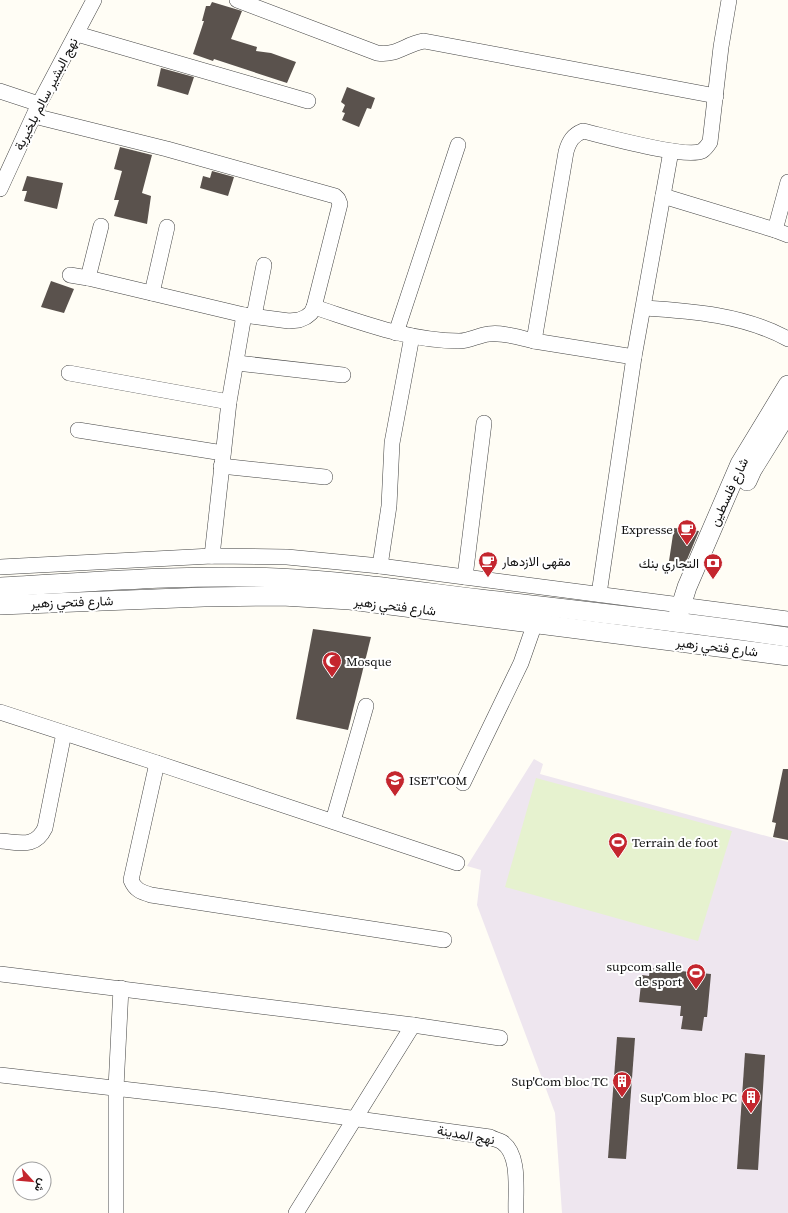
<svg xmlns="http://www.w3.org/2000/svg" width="788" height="1213" font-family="'Source Serif 4',Vazirmatn,serif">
	<rect width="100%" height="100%" fill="#fffdf5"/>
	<path fill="#eee6ef" d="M534,759L543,764L540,774L788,842V1213H562L555,1113L477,905L481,870L467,866Z"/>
	<path fill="#e6f2cf" d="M536,778L732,831L698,941L505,887Z"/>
	<g fill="#5a524d">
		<path d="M212,2L242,11L231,39L257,47L256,51L271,53L296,62L287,83L214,59L213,61L193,54L204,21H202L206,6H210Z"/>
		<path d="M161,68L194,77L188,95L157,86Z"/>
		<path d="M347,87L375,98L371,109L367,108L359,127L342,120L345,113L342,112L345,105L341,102Z"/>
		<path d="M120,147L152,155L142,193L151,196L147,224L114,216L119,200H114L122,171L114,169Z"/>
		<path d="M212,171L234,177L228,196L200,188L203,176L210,178Z"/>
		<path d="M27,176L63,183L57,209L24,201L27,191H22Z"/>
		<path d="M51,281L74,289L64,313L41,307Z"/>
		<path d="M674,528L699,531L686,562L669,561Z"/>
		<path d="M313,629L371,637L348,730L296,719Z"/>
		<path d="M783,769H788V840L773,837L776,823L772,822Z"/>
		<path d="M650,968L711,974L707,1017H704L702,1031L681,1029L683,1016H680L681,1006L639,1002L642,975L649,976Z"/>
		<path d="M617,1037L635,1038L626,1159L608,1158Z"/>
		<path d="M745,1053L765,1055L758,1170L737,1169Z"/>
	</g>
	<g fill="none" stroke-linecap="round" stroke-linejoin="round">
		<defs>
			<g id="minor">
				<path d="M237,0L377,53C398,56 405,44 424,41L716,96"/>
				<path d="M77,34L308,101"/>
				<path d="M0,91L39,104"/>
				<path d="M34,116L167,149L335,196L338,199L340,204L314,307L311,313L306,317L299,320L289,321L244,315L88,278L70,275"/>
				<path d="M0,189L39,104L94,0"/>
				<path d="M663,196L775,230L788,235"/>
				<path d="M775,230L788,182"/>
				<path d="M88,278L101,226"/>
				<path d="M152,293L167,227"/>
				<path d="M314,307C361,322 409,341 459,341C470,341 478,335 489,334C503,332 520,338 534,341"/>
				<path d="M644,308C693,311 744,315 788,339"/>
				<path d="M254,316L264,265"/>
				<path d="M396,333L458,145"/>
				<path d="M634,357L534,341L566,152C569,141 573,135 583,131C605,136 685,159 702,151C705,149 708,145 710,142L721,47L729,0"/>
				<path d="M237,363L343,375"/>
				<path d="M69,373L229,402"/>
				<path d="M78,430L223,453"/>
				<path d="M221,466L325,477"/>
				<path d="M212,556L229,402L244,315"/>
				<path d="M380,566L389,506L392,443L412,336"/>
				<path d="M0,567L212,556L287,557L380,566L788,619"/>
				<path d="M465,577L484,423"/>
				<path d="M599,594L634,357L671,151"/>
				<path d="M0,712L157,763L457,863"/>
				<path d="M157,763L131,880C135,890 141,892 151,895L444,940"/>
				<path d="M463,783L521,663L535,623"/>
				<path d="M333,821L366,706"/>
				<path d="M0,841C19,842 35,849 45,828L64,733"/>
				<path d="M0,974L413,1025L500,1038"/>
				<path d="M0,1075L218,1100L490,1137C493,1139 499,1140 502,1142C521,1155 515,1192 516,1213"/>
				<path d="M116,1213V1088L121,988"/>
				<path d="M296,1213L413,1025"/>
			</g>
			<g id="tertiary">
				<path d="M747,481L752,470L788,412"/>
				<path d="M0,587C93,582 186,574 278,578C346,581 413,591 480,599C583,611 686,622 788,637"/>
				<path d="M0,605L204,597L282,596L350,600L788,656"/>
				<path d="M676,622L687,587L740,464L788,385"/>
			</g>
		</defs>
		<use href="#minor" stroke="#444" stroke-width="16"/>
		<use href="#tertiary" stroke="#444" stroke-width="20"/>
		<use href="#minor" stroke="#fff" stroke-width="15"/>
		<use href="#tertiary" stroke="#fff" stroke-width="19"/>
	</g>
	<defs>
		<symbol id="cafe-pin" viewBox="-11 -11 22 30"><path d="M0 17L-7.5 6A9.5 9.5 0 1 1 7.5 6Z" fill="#c4262e" stroke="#fff"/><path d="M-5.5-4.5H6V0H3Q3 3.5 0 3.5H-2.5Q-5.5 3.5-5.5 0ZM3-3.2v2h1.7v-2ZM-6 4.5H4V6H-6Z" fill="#fff"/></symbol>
		<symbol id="bank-pin" viewBox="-11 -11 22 30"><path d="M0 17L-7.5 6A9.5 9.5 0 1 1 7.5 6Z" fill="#c4262e" stroke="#fff"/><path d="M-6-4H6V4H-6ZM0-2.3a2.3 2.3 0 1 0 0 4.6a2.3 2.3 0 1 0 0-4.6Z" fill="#fff"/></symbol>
		<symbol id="mosque-pin" viewBox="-11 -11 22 30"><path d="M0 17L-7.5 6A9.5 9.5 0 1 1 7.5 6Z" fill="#c4262e" stroke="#fff"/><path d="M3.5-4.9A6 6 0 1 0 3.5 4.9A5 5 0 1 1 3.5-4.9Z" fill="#fff"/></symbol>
		<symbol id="school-pin" viewBox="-11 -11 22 30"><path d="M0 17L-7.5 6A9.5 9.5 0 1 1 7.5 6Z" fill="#c4262e" stroke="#fff"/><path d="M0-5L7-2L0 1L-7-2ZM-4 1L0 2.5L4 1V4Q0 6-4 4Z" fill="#fff"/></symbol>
		<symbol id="stadium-pin" viewBox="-11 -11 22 30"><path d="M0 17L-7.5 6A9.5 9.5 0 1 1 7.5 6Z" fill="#c4262e" stroke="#fff"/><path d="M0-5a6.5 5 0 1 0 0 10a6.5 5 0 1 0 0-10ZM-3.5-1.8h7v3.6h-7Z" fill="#fff"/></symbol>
		<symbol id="building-pin" viewBox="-11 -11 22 30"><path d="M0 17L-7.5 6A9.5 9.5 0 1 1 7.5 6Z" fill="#c4262e" stroke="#fff"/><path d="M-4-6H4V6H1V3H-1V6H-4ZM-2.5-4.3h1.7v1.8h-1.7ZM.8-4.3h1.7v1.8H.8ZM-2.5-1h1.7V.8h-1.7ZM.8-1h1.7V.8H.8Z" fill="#fff"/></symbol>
	</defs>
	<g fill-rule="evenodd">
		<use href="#cafe-pin" x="676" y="518" width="22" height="30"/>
		<use href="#cafe-pin" x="477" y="550" width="22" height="30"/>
		<use href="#bank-pin" x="702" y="552" width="22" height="30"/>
		<use href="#mosque-pin" x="321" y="650" width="22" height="30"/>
		<use href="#school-pin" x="384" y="769" width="22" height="30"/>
		<use href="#stadium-pin" x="607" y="831" width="22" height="30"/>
		<use href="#stadium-pin" x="685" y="962" width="22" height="30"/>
		<use href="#building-pin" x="611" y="1070" width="22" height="30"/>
		<use href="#building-pin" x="740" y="1086" width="22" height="30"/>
	</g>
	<g text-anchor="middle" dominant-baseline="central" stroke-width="4" stroke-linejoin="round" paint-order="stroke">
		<g font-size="13" fill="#111" stroke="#fff">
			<text transform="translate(46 94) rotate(-63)">نهج البشير سالم بلخيرية</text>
			<text transform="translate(729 492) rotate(-65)">شارع فلسطين</text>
			<text transform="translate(72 602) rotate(-2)">شارع فتحي زهير</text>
			<text transform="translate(395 606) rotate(7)">شارع فتحي زهير</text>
			<text transform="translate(717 647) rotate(7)">شارع فتحي زهير</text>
			<text transform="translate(466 1135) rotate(10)">نهج المدينة</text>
		</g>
		<g font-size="13" fill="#111" stroke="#fff" text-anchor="end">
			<text x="673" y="529">Expresse</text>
			<text x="502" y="561" text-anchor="start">مقهى الازدهار</text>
			<text x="699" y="563">التجاري بنك</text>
			<text x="346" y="661" text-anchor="start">Mosque</text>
			<text x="409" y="780" text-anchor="start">ISET'COM</text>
			<text x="632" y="842" text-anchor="start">Terrain de foot</text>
			<text x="682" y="966">supcom salle<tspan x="682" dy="15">de sport</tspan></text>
			<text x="608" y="1081">Sup'Com bloc TC</text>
			<text x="737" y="1097">Sup'Com bloc PC</text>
		</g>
	</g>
	<g transform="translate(32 1181) rotate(117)"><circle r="19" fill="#ffffff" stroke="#a0a0a0"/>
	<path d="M0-3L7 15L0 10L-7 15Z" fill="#c4262e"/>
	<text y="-6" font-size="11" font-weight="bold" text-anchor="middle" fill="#111111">ش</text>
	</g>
</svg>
